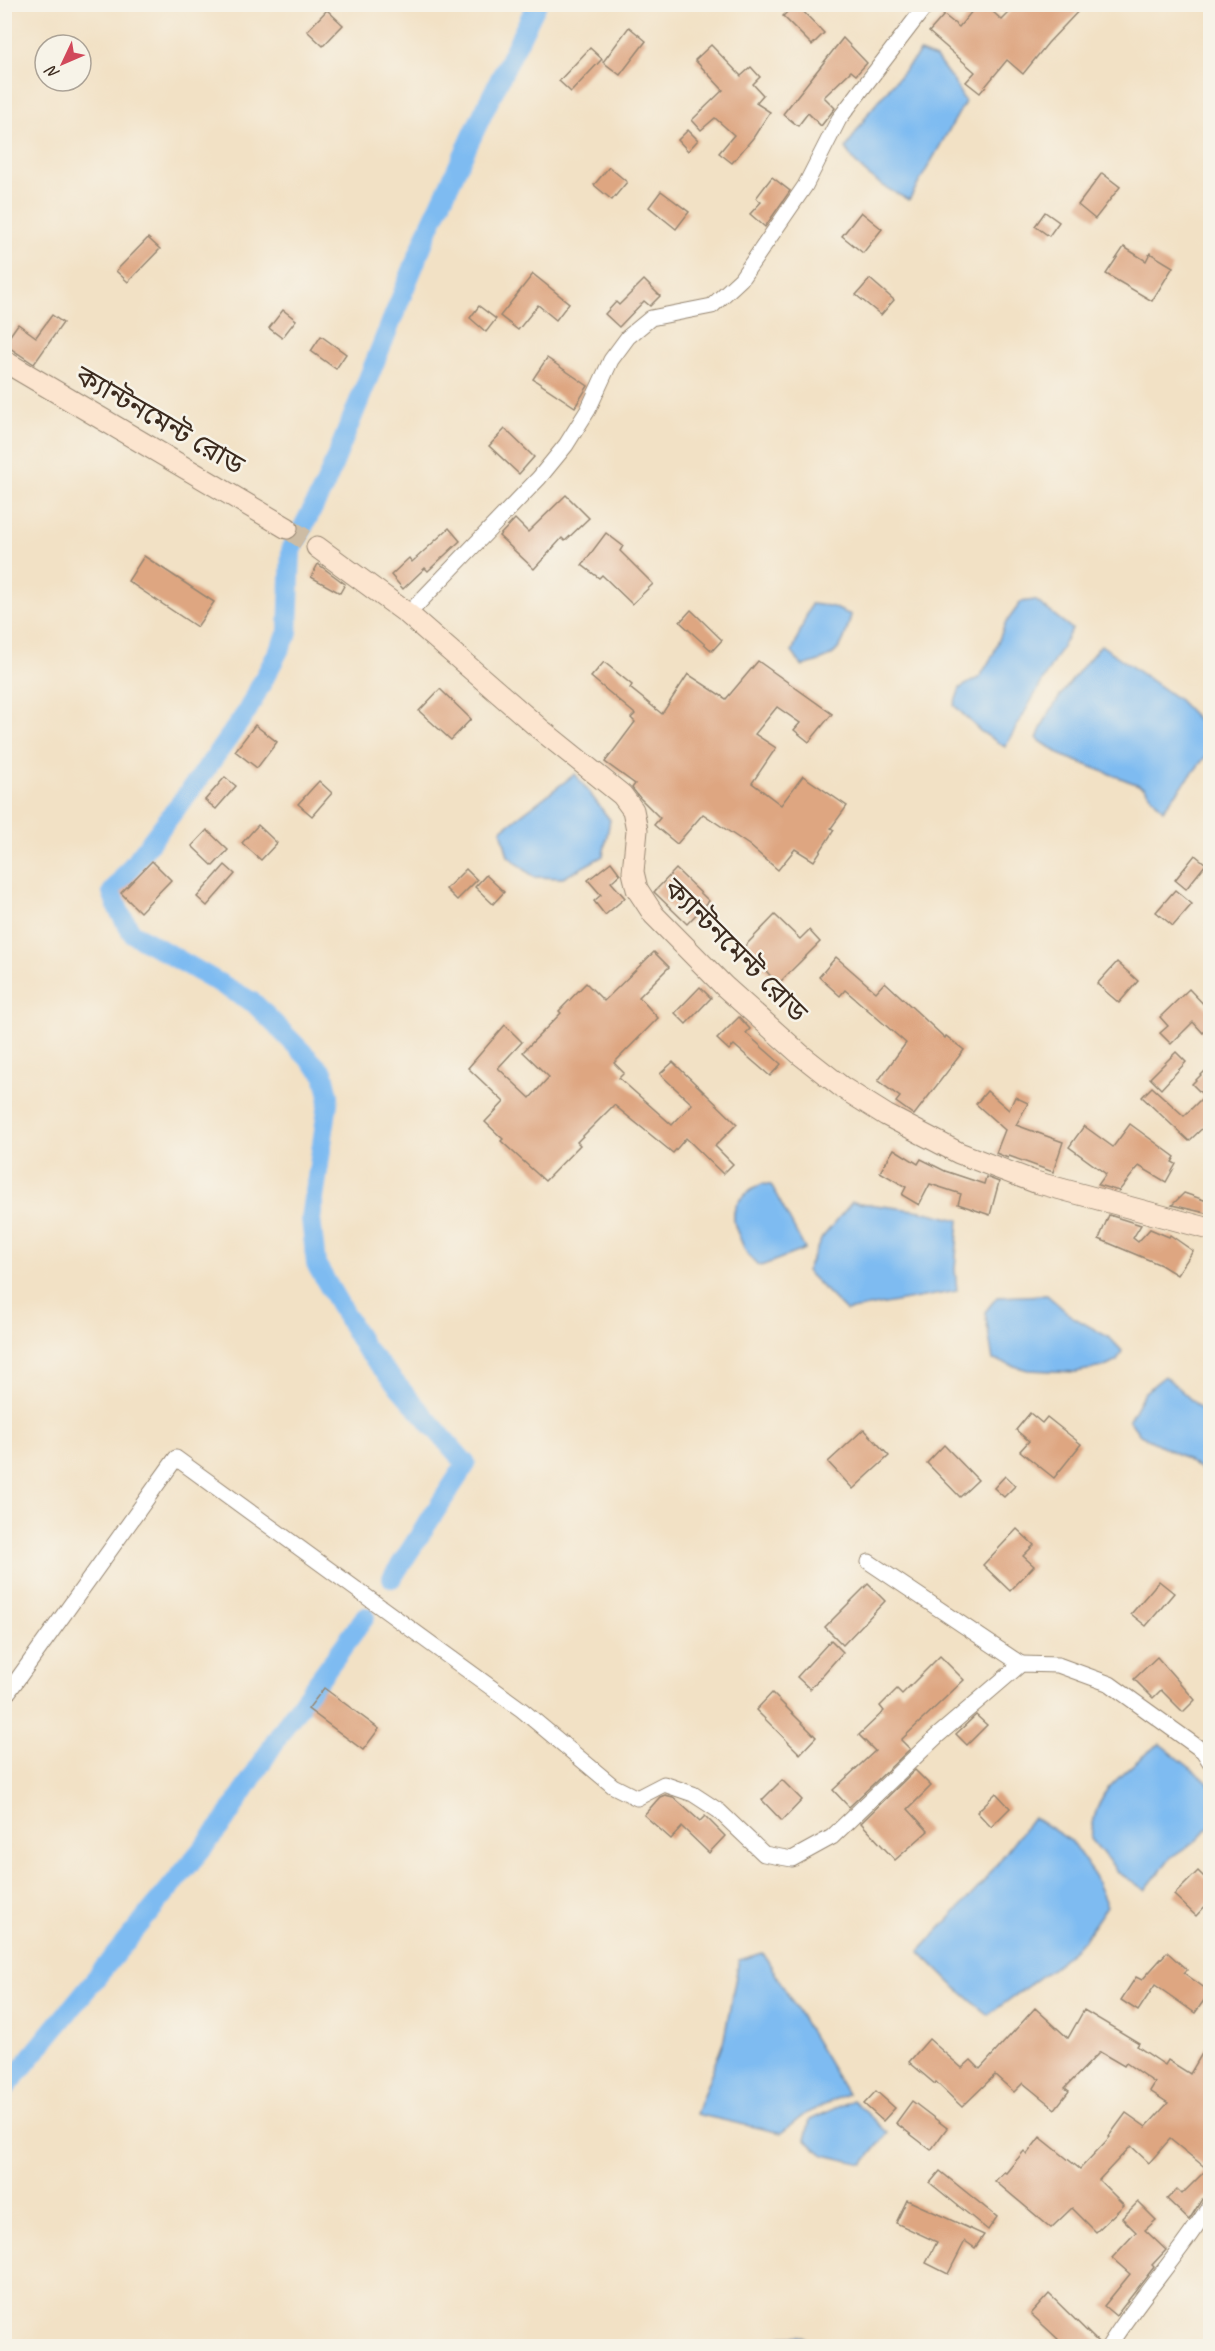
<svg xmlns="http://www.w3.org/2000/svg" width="1215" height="2351" font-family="Caveat,'Noto Sans Bengali',sans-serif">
	<rect width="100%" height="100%" fill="#f7f3e8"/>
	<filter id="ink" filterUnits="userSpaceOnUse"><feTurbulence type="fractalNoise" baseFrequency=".0167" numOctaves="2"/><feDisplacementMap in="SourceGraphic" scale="12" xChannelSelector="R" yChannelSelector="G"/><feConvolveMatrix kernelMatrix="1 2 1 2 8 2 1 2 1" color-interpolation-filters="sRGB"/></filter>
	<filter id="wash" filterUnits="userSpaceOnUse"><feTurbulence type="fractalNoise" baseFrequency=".008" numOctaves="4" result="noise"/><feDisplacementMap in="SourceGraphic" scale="24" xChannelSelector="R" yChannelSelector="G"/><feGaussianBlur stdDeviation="1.35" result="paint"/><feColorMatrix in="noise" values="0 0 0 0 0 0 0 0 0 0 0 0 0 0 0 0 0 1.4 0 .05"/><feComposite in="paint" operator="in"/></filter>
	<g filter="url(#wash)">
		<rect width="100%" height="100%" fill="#f2e1c5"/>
		<g fill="#7ebbf1" stroke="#5c7288" stroke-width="1.5">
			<path d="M920,52L936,58L954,82L965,102L909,200C886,189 857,172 846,148L869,112Z"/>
			<path d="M1035,600L1072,629L1005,747L980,731L954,705L960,688L980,677L993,655L1005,624L1021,602Z"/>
			<path d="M811,604L830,606L851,615C842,651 838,657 802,666L792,652Z"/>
			<path d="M1101,645L1179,700L1210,732V751L1163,810L1144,787L1063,756L1037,739C1046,710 1080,669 1101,645Z"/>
			<path d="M575,774L610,820L603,856L563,878L534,877L508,856L501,830Z"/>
			<path d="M762,1184L771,1185L805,1249L761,1266C746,1256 746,1252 739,1236C726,1209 738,1196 762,1184Z"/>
			<path d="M852,1202L921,1211L959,1220L955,1269L957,1291L846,1311L806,1271L822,1238Z"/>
			<path d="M1047,1295L1071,1316L1110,1338L1122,1351L1117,1361L1107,1366L1076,1372L1028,1370L993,1360L985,1312L997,1297Z"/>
			<path d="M1165,1376L1210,1417V1476L1181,1456L1140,1435L1129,1420L1144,1393Z"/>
			<path d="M1160,1744L1207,1781L1210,1786V1826L1198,1839L1170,1858L1145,1890L1119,1873L1091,1839C1092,1825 1096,1807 1104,1794C1112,1782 1147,1751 1160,1744Z"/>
			<path d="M1033,1817L1071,1841L1092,1871L1107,1906L1083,1941L1054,1967L988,2015L954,1986L919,1951L981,1885Z"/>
			<path d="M763,1953L847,2094L805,2114L781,2133L696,2114L724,2039L739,1960Z"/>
			<path d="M853,2100L888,2133L863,2164L824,2155L805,2140L810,2120Z"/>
			<path d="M782,2336H800L822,2346H777Z"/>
		</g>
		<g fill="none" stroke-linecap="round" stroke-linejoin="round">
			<g stroke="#7ebbf1" stroke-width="20">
				<path d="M392,1578L466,1464L364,1347L316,1264L311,1219L329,1096L324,1074L254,1003L132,933L119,911L112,892L201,776L246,713L288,633L291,550L325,485L430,226L483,113L537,4"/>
				<path d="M4,2090L224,1822L287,1723L365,1617"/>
			</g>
		</g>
		<g id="blocks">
			<g fill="#dea681">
				<path d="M796,4L824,33L812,45L783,16Z"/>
				<path d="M978,4H984L1002,20L1018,4H1085L1048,43L1023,74L1007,60L980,93L966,82L975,72L929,32L944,15L959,27Z"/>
				<path d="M327,10L343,25L323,46L307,31Z"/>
				<path d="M629,27L646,41L620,75L603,62Z"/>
				<path d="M843,38L867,63L856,75L851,71L824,97L835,108L821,126L808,113L798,126L783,114Z"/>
				<path d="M711,45L741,76L751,67L760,77L753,84L763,95L756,103L770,112L753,138L732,163L719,153L734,135L715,118L701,130L692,120L723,90L695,60Z"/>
				<path d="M590,48L602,59L571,92L559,81Z"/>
				<path d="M688,130L698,140L688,151L678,140Z"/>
				<path d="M609,167L627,182L612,200L594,185Z"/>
				<path d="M1102,173L1120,187L1095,219L1078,205Z"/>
				<path d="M772,177L790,191L765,227L750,214L761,202L756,198Z"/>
				<path d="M661,191L689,212L676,229L649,207Z"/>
				<path d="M861,212L882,229L863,253L842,236Z"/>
				<path d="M1045,212L1059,222L1049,236L1035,226Z"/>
				<path d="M148,238L160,249L128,282L116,271Z"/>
				<path d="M1124,247L1146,261L1150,253L1173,267L1152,301L1106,274Z"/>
				<path d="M533,274L569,303L556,320L538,305L518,330L500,316Z"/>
				<path d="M870,279L894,300L881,315L856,295Z"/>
				<path d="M644,280L660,296L650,306L644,301L619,327L605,314L616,302L619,305Z"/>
				<path d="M479,306L496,319L486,332L470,318Z"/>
				<path d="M283,310L296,320L282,338L269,328Z"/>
				<path d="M52,315L63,323L34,364L4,344L18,324L36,337Z"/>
				<path d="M321,336L346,354L336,369L311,351Z"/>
				<path d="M547,358L588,386L575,407L533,379Z"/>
				<path d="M505,429L534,457L519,474L489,446Z"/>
				<path d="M566,495L589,518L565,541L562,538L534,569L499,536L515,519L528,532Z"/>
				<path d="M449,528L460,541L428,571L425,568L403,589L391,575L409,558L412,562Z"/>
				<path d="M606,533L623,546L620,551L653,584L632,604L602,575L599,578L582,565Z"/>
				<path d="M144,556L214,602L197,627L128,581Z"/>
				<path d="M318,564L345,584L340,593L311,577Z"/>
				<path d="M691,610L722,640L712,651L680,622Z"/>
				<path d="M758,661L832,714L809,742L794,730L800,723L777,707L755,734L776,748L752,783L781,805L803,776L847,806L831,828L834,830L814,861L795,849L778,870L749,845L703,814L677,844L654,825L660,818L640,798L632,788L635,784L605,762L635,722L631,718L635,714L591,677L604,662L632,685L630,688L662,714L688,674L726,699Z"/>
				<path d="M440,689L471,719L451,740L419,711Z"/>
				<path d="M255,725L277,742L257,768L235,751Z"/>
				<path d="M225,777L236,786L216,809L205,800Z"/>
				<path d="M319,781L332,793L312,816L298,804Z"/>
				<path d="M258,825L277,843L261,860L242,843Z"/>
				<path d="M207,830L228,850L213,866L192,846Z"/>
				<path d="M1195,855L1206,864L1186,889L1175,880Z"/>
				<path d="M152,861L171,880L140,912L121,893Z"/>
				<path d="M611,862L620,874L611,882L625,898L605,915L594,901L601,895L588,880Z"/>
				<path d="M225,865L235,874L207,906L197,897Z"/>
				<path d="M466,869L477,880L457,900L446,889Z"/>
				<path d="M676,869L709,901L687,924L654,892Z"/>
				<path d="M486,875L504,892L493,904L475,887Z"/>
				<path d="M1175,890L1192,904L1173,926L1156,912Z"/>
				<path d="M775,915L800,939L809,930L820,942L778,984L744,947Z"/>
				<path d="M654,952L669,967L639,997L658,1018L614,1063L624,1073L619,1078L672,1125L692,1104L660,1074L673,1062L737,1124L715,1146L733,1164L723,1174L686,1138L673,1153L614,1105L577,1142L580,1145L545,1181L501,1141L503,1139L485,1122L504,1102L468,1068L505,1025L522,1042L498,1068L530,1098L549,1077L523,1052L561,1013L559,1011L586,983L604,1001Z"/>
				<path d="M836,957L876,992L885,982L945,1038L946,1036L964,1050L914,1115L896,1102L900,1097L878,1081L906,1043L845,990L840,996L819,977Z"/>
				<path d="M1117,962L1138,981L1119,1003L1097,984Z"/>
				<path d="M700,987L711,998L686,1024L675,1013Z"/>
				<path d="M1189,989L1210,1011V1025L1203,1033L1193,1022L1171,1044L1160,1033L1168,1026L1160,1017Z"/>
				<path d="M739,1017L750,1029L746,1033L781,1064L770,1076L734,1045L729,1050L717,1039Z"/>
				<path d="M1176,1052L1186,1062L1161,1089L1150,1078Z"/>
				<path d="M1210,1066V1121L1189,1141L1142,1097L1152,1087L1184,1116L1204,1096L1192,1084Z"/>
				<path d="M987,1091L1009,1110L1015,1097L1028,1103L1016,1125L1063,1142L1053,1172L1009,1156L1008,1158L996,1153L1005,1130L976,1104Z"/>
				<path d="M1130,1124L1175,1157L1172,1162L1176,1164L1166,1182L1139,1166L1119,1191L1098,1185L1106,1174L1069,1147L1084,1126L1113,1147Z"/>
				<path d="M894,1149L918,1164L921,1159L945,1171L984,1184L986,1177L999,1182L990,1215L958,1204L961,1194L930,1184L919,1205L902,1195L906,1187L880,1172Z"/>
				<path d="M1184,1193L1210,1202V1214L1172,1205Z"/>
				<path d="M1109,1215L1141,1225L1133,1238L1138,1242L1150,1229L1169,1237L1170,1235L1193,1251L1177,1275L1161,1265L1099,1239Z"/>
				<path d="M1030,1413L1042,1423L1047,1417L1081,1444L1054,1478L1020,1451L1029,1441L1016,1430Z"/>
				<path d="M864,1429L889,1456L853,1489L828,1462Z"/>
				<path d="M944,1445L978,1480L960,1497L927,1463Z"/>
				<path d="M1005,1476L1015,1486L1004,1497L994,1488Z"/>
				<path d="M1017,1529L1034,1545L1023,1556L1034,1566L1010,1591L983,1565Z"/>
				<path d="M1159,1581L1174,1593L1146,1626L1131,1614Z"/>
				<path d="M868,1584L885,1601L843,1645L825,1627Z"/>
				<path d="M831,1640L843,1652L810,1689L797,1677Z"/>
				<path d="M940,1656L964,1680L901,1740L910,1749L849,1807L833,1790L875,1751L859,1735L884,1711L880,1706L897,1689L902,1694Z"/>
				<path d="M1157,1657L1195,1700L1183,1712L1161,1690L1153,1698L1134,1679Z"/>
				<path d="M324,1688L379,1729L363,1750L308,1709Z"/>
				<path d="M772,1693L816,1737L800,1754L756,1710Z"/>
				<path d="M976,1715L987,1725L967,1745L956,1734Z"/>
				<path d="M915,1770L931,1786L908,1809L928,1831L895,1860L861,1823Z"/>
				<path d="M782,1780L802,1800L782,1821L762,1800Z"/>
				<path d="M996,1793L1010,1808L991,1827L977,1812Z"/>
				<path d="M665,1795L673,1797L700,1821L705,1816L725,1836L709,1853L682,1827L671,1839L644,1815L660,1797Z"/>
				<path d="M1198,1871L1210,1883V1901L1196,1916L1174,1895Z"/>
				<path d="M1167,1952L1187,1970L1184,1973L1210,1992L1195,2013L1155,1985L1138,2011L1121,2000L1136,1977L1142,1980Z"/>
				<path d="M1035,2008L1068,2038L1084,2010L1139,2043L1137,2046L1165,2065L1168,2060L1190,2074L1210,2040V2195L1202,2199L1189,2220L1167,2199L1177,2189L1182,2194L1207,2169L1170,2139L1149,2163L1131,2146L1099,2180L1124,2205L1096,2232L1072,2208L1051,2228L995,2181L1004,2172L1006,2173L1024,2151L1027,2154L1040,2137L1080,2169L1110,2137L1109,2136L1126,2113L1146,2127L1168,2103L1150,2091L1155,2083L1126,2063L1124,2066L1100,2052L1065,2088L1069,2091L1055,2109L1023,2083L1014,2092L995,2075L962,2107L936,2082L935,2084L909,2062L929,2039L962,2068L971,2060L980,2069Z"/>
				<path d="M876,2091L895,2108L883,2121L864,2104Z"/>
				<path d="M912,2101L947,2128L931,2150L896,2123Z"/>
				<path d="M940,2171L997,2217L988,2230L930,2183Z"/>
				<path d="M907,2200L984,2235L975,2248L965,2241L948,2274L926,2263L937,2242L896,2223Z"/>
				<path d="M1138,2202L1156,2220L1145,2230L1166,2250L1152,2265L1154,2267L1116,2316L1104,2306L1130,2274L1112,2258L1136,2232L1122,2218Z"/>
				<path d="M1049,2294L1100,2344L1099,2346H1052L1058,2339L1031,2314Z"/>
			</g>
		</g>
	</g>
	<g filter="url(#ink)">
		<use href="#blocks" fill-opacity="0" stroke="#968672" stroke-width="1.5"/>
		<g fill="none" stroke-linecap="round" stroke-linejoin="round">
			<path stroke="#cdbca4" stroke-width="21" stroke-dasharray="21 10" stroke-linecap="butt" d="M287,528L317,547"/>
			<defs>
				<g id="minor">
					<path d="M408,614L539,478L566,445L588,410L611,360L628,337L651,318L712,306L741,279L805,186L839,119L927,4"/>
					<path d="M869,1562L1021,1664"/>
					<path d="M4,1698L176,1458L522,1710L613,1786L637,1798L664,1784L693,1794L719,1811L764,1854L792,1859L832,1837L937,1736L1021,1664L1058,1665L1110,1684L1203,1751L1210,1762"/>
					<path d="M1109,2346C1139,2297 1180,2255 1210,2205"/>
				</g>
				<g id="secondary">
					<path d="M4,361L287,528"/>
					<path d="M317,547L408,614L540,729L622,795L633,810L637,830L633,872L637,889L654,915L724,986L801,1055L843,1088L886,1115L959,1153L1035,1182L1210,1229"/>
				</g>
			</defs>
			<use href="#minor" stroke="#968672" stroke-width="17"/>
			<use href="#secondary" stroke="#968672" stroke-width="23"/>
			<use href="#minor" stroke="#fff" stroke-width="15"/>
			<use href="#secondary" stroke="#fce5cf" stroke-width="21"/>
		</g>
	</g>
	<g text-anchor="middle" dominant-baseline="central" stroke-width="5" stroke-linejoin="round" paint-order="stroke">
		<g font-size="28" fill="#3b2a1e" stroke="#f7f3e8">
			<text transform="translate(160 420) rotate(30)">ক্যান্টনমেন্ট রোড</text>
			<text transform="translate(736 950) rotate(45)">ক্যান্টনমেন্ট রোড</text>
		</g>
	</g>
	<rect width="1215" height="2351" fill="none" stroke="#f7f3e8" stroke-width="24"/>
	<g transform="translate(63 63) rotate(226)"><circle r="28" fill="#f7f3e8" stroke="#aca397" stroke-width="1.5"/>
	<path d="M0-4.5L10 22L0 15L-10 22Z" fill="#d1495b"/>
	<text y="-9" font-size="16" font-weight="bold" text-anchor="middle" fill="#3b2a1e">N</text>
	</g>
</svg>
